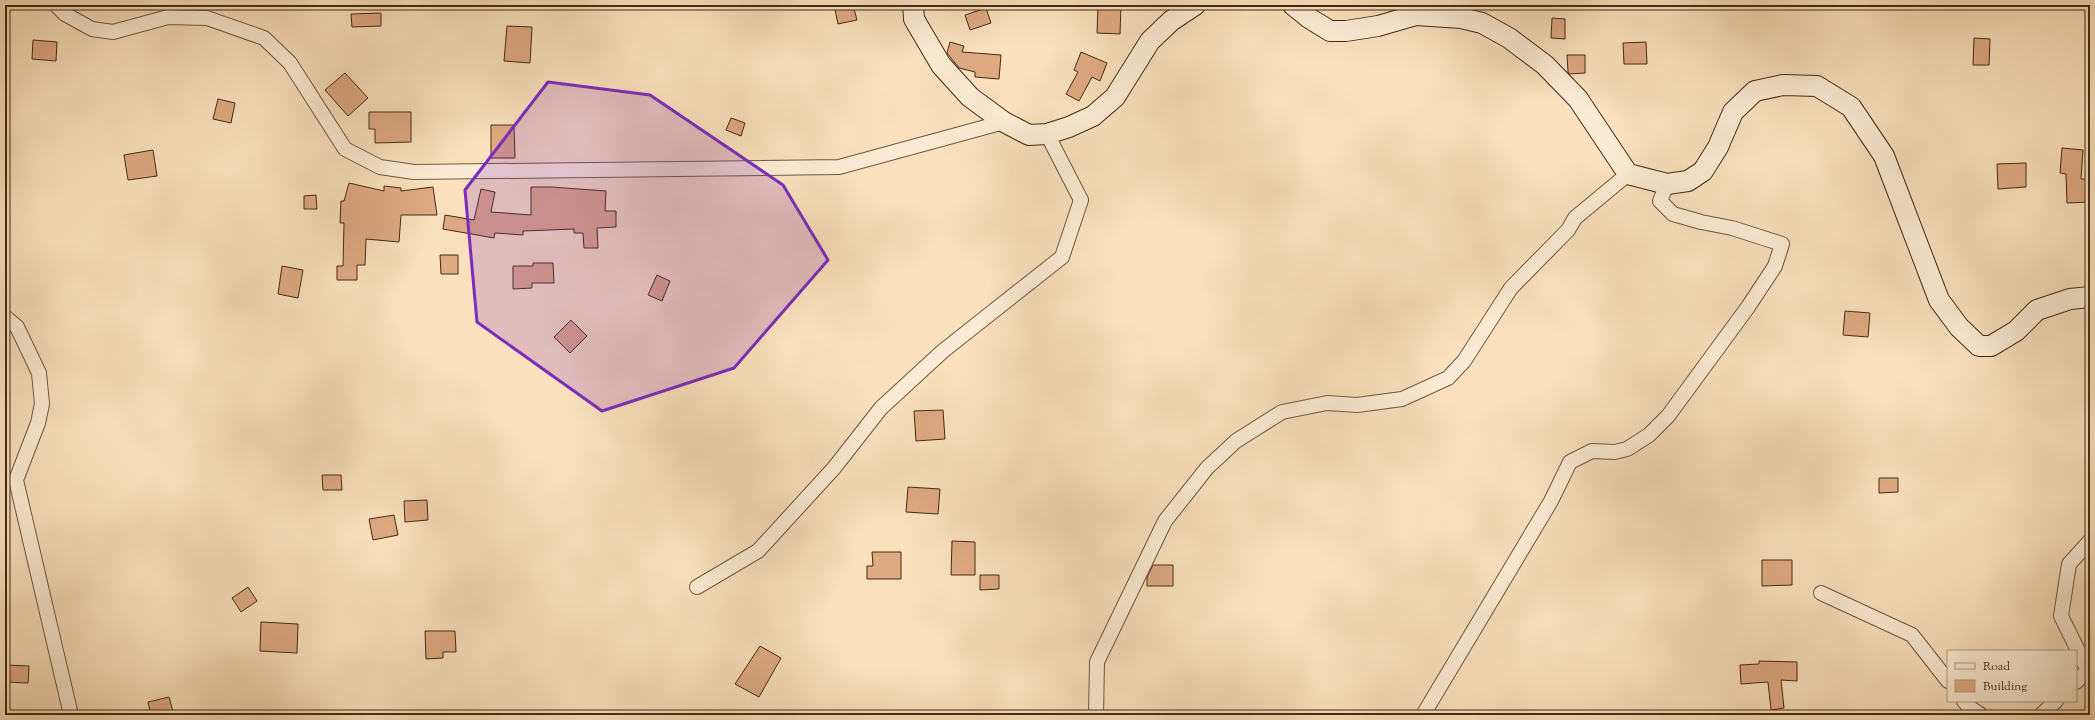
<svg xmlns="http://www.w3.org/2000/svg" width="2095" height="720" font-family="'Sorts Mill Goudy',serif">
	<rect width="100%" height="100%" fill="#fae0bd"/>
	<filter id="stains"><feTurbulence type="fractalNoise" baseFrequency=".005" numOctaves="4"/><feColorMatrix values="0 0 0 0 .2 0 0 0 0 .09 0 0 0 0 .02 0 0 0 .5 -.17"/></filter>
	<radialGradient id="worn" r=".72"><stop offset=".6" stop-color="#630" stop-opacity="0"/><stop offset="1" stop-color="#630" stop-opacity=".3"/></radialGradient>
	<g fill="#dfa981" stroke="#422a16">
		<path d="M834,5H853L857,20L838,24Z"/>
		<path d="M1098,5H1121L1120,34L1097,33Z"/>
		<path d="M986,8L991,23L970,30L965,15Z"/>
		<path d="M381,13V26L352,27L351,14Z"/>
		<path d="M1552,18L1565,19V39L1551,38Z"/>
		<path d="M507,26L532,27L530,63L504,61Z"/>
		<path d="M1974,38L1990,39L1989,65H1973Z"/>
		<path d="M33,40L57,42L56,61L32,59Z"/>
		<path d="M950,42L964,46L962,52L1001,55L999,79L975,77V72L959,68L947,53Z"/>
		<path d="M1646,42L1647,64H1624L1623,43Z"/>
		<path d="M1081,52L1107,63L1100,81L1092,77L1079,101L1066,94L1078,72L1074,70Z"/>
		<path d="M1567,55H1585V73L1569,74L1568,72Z"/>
		<path d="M345,73L368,98L348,116L325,90Z"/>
		<path d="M218,99L235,103L231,123L213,119Z"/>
		<path d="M369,112H411V142L375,143V129H369Z"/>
		<path d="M731,118L745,123L741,136L726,130Z"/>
		<path d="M491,125H514L515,158H491Z"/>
		<path d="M2062,148L2083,150L2081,179H2090V202L2067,203L2066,174L2060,173Z"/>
		<path d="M153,150L157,176L128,180L124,155Z"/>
		<path d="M2026,163V187L1998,189L1997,164Z"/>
		<path d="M349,183L384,191V186L401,188V191L433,187L437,215H401L399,242L366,239L365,265H357V280H337V266H343L344,223H340L341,201H344Z"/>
		<path d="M531,187H552L606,191L605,211H616V227L597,228L598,248H584L583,233H574V229L523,231V235L495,233L494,238L443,229L445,215L474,220L481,189L495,192L491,212L531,215Z"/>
		<path d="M316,195L317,209H304V196Z"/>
		<path d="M440,255H458V274H441Z"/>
		<path d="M533,263H553L554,283H532V288L513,289V266H533Z"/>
		<path d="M282,266L303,270L298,298L278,294Z"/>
		<path d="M657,275L670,281L662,301L648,295Z"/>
		<path d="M1845,311L1870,313L1868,337L1843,335Z"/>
		<path d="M571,320L587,336L570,353L554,337Z"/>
		<path d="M943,410L945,439L916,441L914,411Z"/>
		<path d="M322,475H341L342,490H323Z"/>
		<path d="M1879,478H1898V492L1879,493Z"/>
		<path d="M908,487L940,489L938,514L906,512Z"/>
		<path d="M427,500L428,520L405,522L404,501Z"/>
		<path d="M394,515L398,535L373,540L369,519Z"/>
		<path d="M952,541L975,542V575H951Z"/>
		<path d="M872,552H901V579H867V566H873Z"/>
		<path d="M1762,560H1792V585L1762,586Z"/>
		<path d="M1153,565H1173V586H1147V577Z"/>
		<path d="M980,575H999V589L980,590Z"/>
		<path d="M248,587L257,601L241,612L232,598Z"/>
		<path d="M261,622L298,624L297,653L260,651Z"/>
		<path d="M425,631H455L456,652H443V658L426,659Z"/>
		<path d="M760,646L781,658L759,697L735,684Z"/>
		<path d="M1759,661L1797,662V681L1781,680L1784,708L1771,710L1768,682L1741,684L1740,665L1759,664Z"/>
		<path d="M6,665L29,666L28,683L5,682Z"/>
		<path d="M169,697L174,715H151L148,702Z"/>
	</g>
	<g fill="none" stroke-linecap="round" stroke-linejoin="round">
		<defs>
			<g id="street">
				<path d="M56,5L65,14L92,29L113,32L168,17L207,18L264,38L290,63L345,149L380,167L414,172L839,167L1004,122"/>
				<path d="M5,317L17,327L39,373L42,404L38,423L16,480L71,715"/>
				<path d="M2090,541L2069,564L2061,616L2090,675"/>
				<path d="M697,587L758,551L834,468L881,408L943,351L1062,257L1081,200L1047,134"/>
				<path d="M1821,593L1912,635L1948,681"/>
				<path d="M2076,682L2087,671"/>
				<path d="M1964,701L1969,707L1981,715"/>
				<path d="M1096,715L1097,662L1165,521L1207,468L1236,441L1282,412L1327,403L1357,405L1402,399L1448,378L1464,361L1511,288L1568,230L1575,218L1628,174"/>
				<path d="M1423,715L1551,501L1570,462L1592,451L1615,452L1627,449L1649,435L1668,416L1748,307L1775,266L1782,244L1732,228L1701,222L1673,214L1660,201L1667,184"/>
				<path d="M2041,715L2056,701"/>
			</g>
			<g id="secondary">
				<path d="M913,5L914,19L941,65L970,97L1004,122L1029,135L1047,134L1069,127L1093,116L1115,97L1150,41L1171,21L1195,5"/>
				<path d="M1293,5L1309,18L1330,31H1346L1378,26L1416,15L1461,18L1482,23L1509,38L1545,65L1578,99L1628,174L1667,184L1688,181L1703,171L1718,147L1733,112L1755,91L1783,85L1817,86L1851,107L1884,156L1939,300L1959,327L1979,346H1991L2016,331L2037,310L2070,299L2090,297"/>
			</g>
		</defs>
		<use href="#street" stroke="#705840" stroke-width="16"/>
		<use href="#secondary" stroke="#422a16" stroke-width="22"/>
		<use href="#street" stroke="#fcebd4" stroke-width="14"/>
		<use href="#secondary" stroke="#fcebd4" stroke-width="20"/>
	</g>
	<path fill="#7b2cbf" fill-opacity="0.2" stroke="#7b2cbf" stroke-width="3" stroke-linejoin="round" d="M548,82L650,95L783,185L828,260L734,368L602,411L477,322L465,190Z"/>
	<rect width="2095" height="720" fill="none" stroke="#fae0bd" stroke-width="20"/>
	<rect x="6" y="6" width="2083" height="708" fill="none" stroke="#422a16" stroke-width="2"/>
	<rect x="10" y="10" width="2075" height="700" fill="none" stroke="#422a16"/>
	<rect x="1947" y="650" width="130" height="52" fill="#fcebd4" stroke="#b29e88"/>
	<rect x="1955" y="663" width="20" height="6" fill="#fcebd4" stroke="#b29e88"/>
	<text x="1983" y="670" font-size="12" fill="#422a16">Road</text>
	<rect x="1955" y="680" width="20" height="12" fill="#dfa981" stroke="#b29e88"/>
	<text x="1983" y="690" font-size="12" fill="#422a16">Building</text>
	<rect width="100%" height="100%" filter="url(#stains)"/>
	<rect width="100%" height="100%" fill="url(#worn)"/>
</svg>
